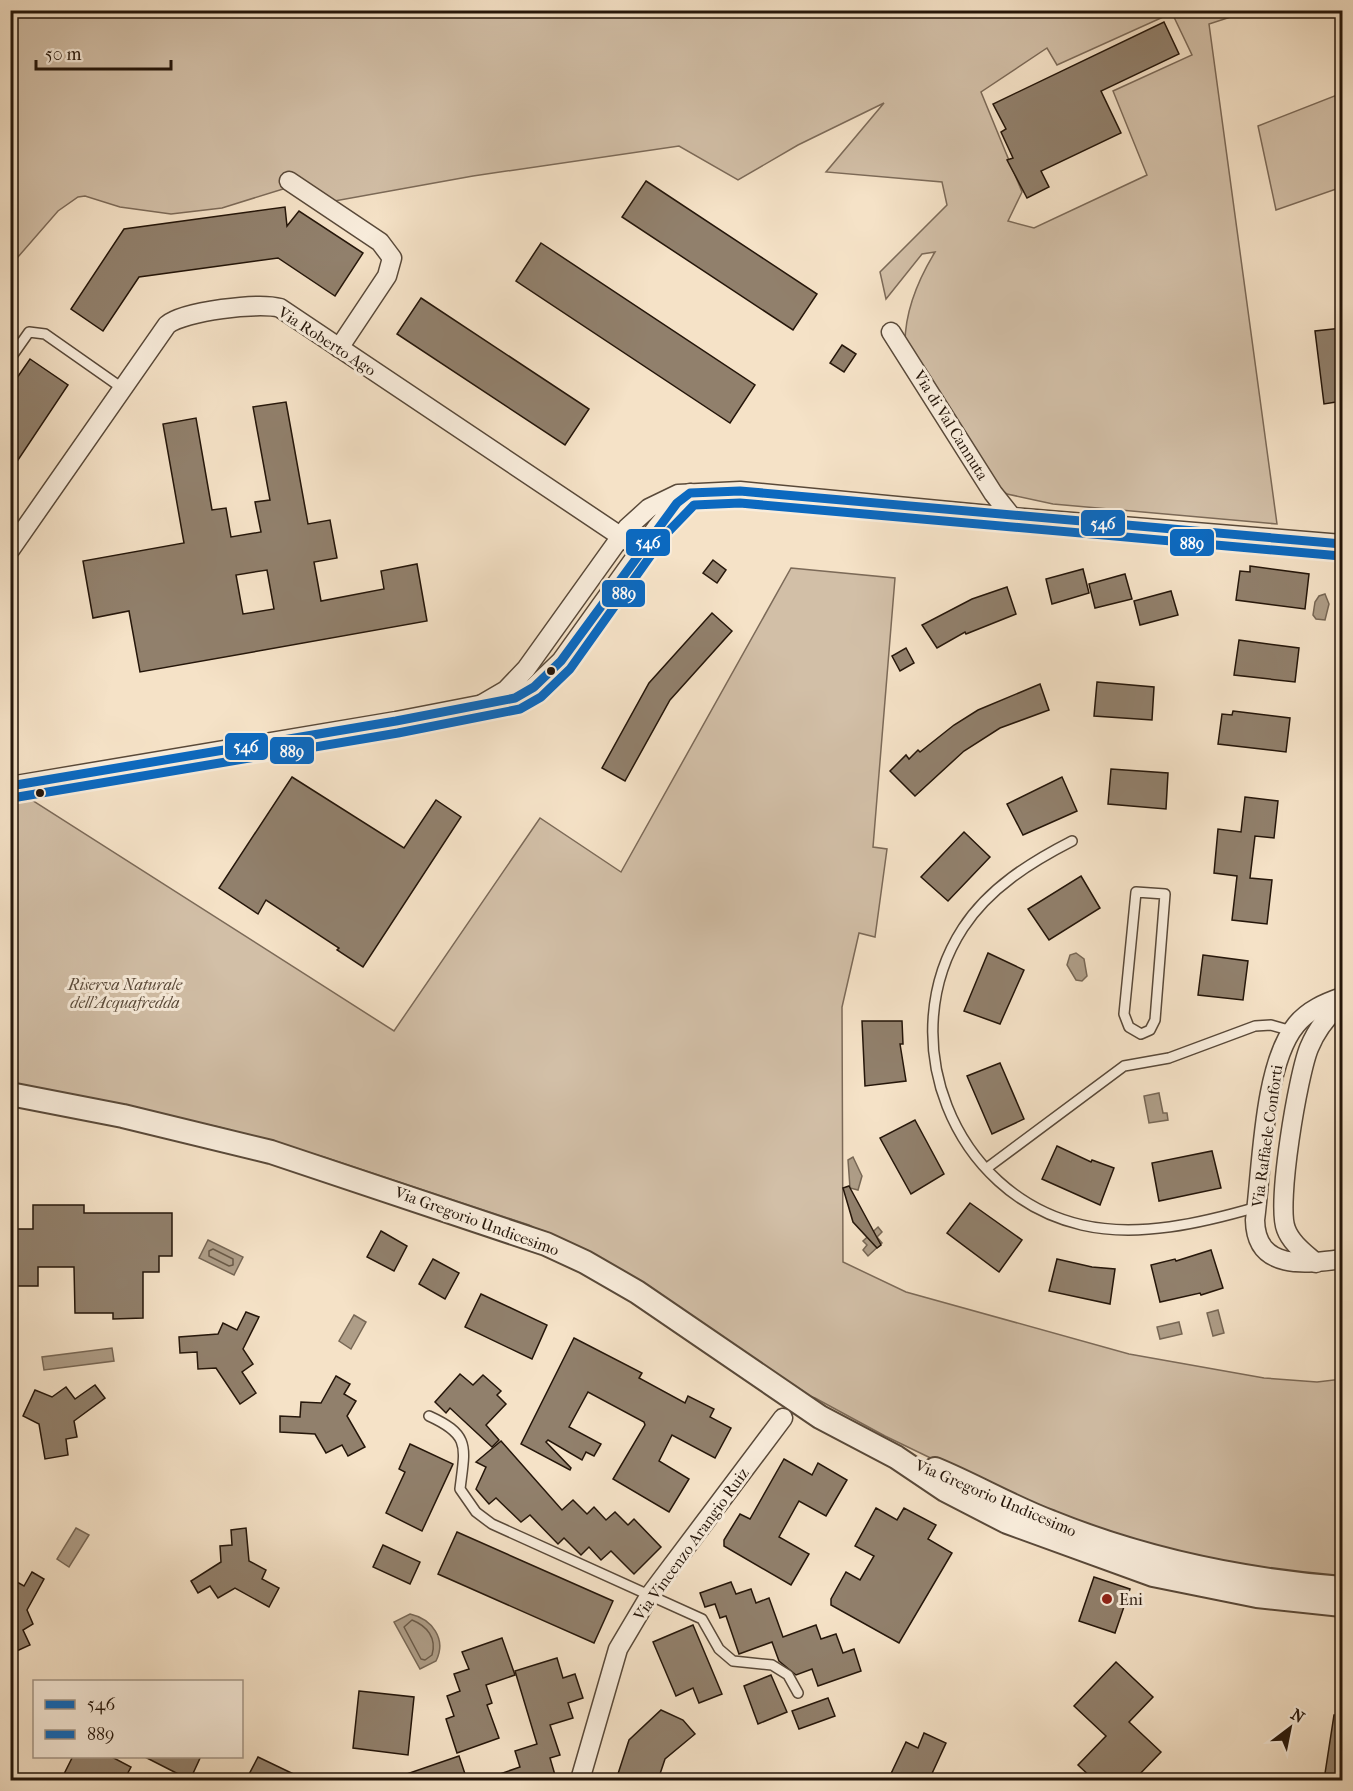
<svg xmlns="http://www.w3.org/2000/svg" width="1353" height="1791" font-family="'IM FELL French Canon',serif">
	<rect width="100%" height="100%" fill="#f5e2c7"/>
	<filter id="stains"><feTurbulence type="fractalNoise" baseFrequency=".00333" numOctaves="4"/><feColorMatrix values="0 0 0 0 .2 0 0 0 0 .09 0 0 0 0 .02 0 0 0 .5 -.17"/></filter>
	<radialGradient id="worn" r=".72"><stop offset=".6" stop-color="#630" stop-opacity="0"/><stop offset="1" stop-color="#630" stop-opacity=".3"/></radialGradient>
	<g fill="#d2bfa7" stroke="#7c6a58" stroke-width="1.5" fill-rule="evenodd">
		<path d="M11,11H1249L1209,24L1277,524L1053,504L1007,494L992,482L905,343C905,310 918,280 935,252L922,254L886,299L880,272L947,205L942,182L826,172L884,103L798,145L738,180L679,146L473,176L329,202L300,190L283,189L222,208L171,214L120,207L85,196L78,197L58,211L11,265ZM1172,13L1192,55L1113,91L1147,175L1034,228L1008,221L1022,192L981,92L1047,48L1057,65Z"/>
		<path d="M1342,93V187L1276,210L1258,126Z"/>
		<path d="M791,568L895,578L873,847L887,849L875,937L859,933L842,1007L843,1262L906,1292L1129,1354L1264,1378L1317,1382L1342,1379V1577L1291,1575L1143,1546L1001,1492L885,1436L815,1398L789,1389L607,1266L529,1225L324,1157L219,1127L11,1085L10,786L394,1031L540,818L621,872Z"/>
	</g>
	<g fill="#ae9d87" stroke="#776755" stroke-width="1.5">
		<path d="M1325,594L1329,604L1325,620L1316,619L1313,615L1315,602L1319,596Z"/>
		<path d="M1076,953L1084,959L1087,976L1082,981L1076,980L1067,965L1070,955Z"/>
		<path d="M1159,1093L1163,1113H1167L1168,1120L1149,1123L1144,1096Z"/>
		<path d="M853,1157L862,1176L858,1190L850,1188L848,1160Z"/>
		<path d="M878,1227L882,1232L877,1237L882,1243L868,1256L863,1250L867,1245L863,1241Z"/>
		<path d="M208,1240L243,1257L234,1275L199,1258Z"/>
		<path d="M1218,1310L1224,1333L1213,1336L1207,1313Z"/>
		<path d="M354,1315L366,1322L351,1349L339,1341Z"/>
		<path d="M1179,1322L1182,1334L1160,1339L1157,1327Z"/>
		<path d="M112,1348L114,1361L44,1370L42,1357Z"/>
		<path d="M76,1528L89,1535L69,1567L57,1559Z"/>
		<path d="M410,1614C432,1619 447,1639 436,1661L420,1669L394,1622Z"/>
	</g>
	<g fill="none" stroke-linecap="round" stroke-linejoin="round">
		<g stroke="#6a5a48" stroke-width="1.5">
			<path d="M213,1249L233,1259V1265L229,1266L209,1256V1251Z"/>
			<path d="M412,1620C427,1626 437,1638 432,1655L425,1660L421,1659L404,1627Z"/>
		</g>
	</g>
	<g fill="#91806c" stroke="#25160a" stroke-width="1.5" fill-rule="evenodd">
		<path d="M1164,22L1179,54L1101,91L1121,133L1041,171L1049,187L1027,198L1007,160L1013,158L1001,132L1006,129L993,104Z"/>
		<path d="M646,181L817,294L793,330L622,217Z"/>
		<path d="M285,207L287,226L299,211L363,253L335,296L278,258L139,277L103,331L71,309L124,229Z"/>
		<path d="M541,243L755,385L730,423L516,281Z"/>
		<path d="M421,298L589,409L565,445L397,334Z"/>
		<path d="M1342,328V401L1324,404L1315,331Z"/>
		<path d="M842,345L856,354L844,372L830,363Z"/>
		<path d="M30,359L68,385L10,472V388Z"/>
		<path d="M286,402L308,524L330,520L337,558L314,562L321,601L384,589L381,571L417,564L427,621L140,672L129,611L93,618L83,561L184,543L163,424L196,418L212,510L226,508L231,537L261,532L255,502L270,500L253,407ZM267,570L274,609L243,614L236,575Z"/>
		<path d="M713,560L726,570L717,583L703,573Z"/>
		<path d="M1250,566L1309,574L1305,609L1236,600L1240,571L1250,572Z"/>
		<path d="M1083,569L1089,593L1052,604L1046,579Z"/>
		<path d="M1125,574L1132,599L1095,608L1089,584Z"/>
		<path d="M1007,587L1016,614L966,634L965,632L937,648L922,625L972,599Z"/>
		<path d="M1171,591L1178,615L1140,625L1134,601Z"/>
		<path d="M712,613L732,631L670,700L625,781L602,768L649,683Z"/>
		<path d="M1239,640L1299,648L1295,682L1234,675Z"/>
		<path d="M906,648L914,663L900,671L892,656Z"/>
		<path d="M1097,682L1154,687L1152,720L1094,716Z"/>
		<path d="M1040,684L1049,710L1000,728L964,751L915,796L890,771L906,755L909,759L918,750L920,752L954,725L978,710Z"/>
		<path d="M1233,711L1290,718L1286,752L1218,744L1222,714L1232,715Z"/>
		<path d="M1111,769L1168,773L1166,809L1108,804Z"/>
		<path d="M292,777L404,848L436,800L461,817L363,967L337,950L339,948L266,900L258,914L219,888Z"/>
		<path d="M1062,777L1077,811L1023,835L1007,804Z"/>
		<path d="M1245,797L1278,801L1274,838L1255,836L1250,878L1272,880L1267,924L1232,920L1237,876L1214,873L1218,829L1241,832Z"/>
		<path d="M964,832L990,857L948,901L921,877Z"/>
		<path d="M1081,876L1100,908L1049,940L1028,909Z"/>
		<path d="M988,953L1024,970L1000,1024L964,1011Z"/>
		<path d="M1203,955L1248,961L1243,1000L1198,995Z"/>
		<path d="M862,1021H902L903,1044H900L906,1081L865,1086Z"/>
		<path d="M1000,1063L1024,1119L992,1134L967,1076Z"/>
		<path d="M915,1120L944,1174L911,1194L880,1138Z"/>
		<path d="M1057,1146L1091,1162L1092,1160L1114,1168L1100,1205L1042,1179Z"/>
		<path d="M1212,1151L1221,1188L1159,1201L1152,1163Z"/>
		<path d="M849,1186L881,1245L877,1248L853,1222L843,1188Z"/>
		<path d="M970,1203L1022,1240L999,1272L947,1233Z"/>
		<path d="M33,1205H84V1213H172V1256H159V1272H143V1318L113,1319V1313H75L74,1267H38V1286H10V1229H33Z"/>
		<path d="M381,1231L407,1246L394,1271L367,1257Z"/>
		<path d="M1211,1250L1223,1288L1201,1295L1200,1293L1160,1302L1151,1265L1175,1259L1176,1261Z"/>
		<path d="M433,1259L459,1273L445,1299L419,1284Z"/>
		<path d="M1057,1259L1092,1267L1115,1269L1110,1304L1049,1291Z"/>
		<path d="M481,1294L547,1325L532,1359L465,1327Z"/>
		<path d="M246,1312L259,1317L243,1349L253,1364L242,1372L256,1393L240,1404L216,1368L198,1369L197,1352L180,1353L179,1337L218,1334L223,1323L237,1330Z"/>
		<path d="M574,1338L642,1373L639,1378L685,1403L688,1396L714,1409L710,1417L731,1428L715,1458L672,1435L659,1461L689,1479L669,1512L613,1479L645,1425L644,1422L588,1392L569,1427L601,1444L594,1456L586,1452L582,1460L548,1440L546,1442L571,1468L570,1470L521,1444Z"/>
		<path d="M460,1374L473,1385L483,1375L501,1391L497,1395L506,1404L486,1425L499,1440L492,1447L450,1408L446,1413L435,1402Z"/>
		<path d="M336,1376L350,1384L344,1394L356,1401L347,1416L365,1447L348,1456L342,1445L326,1453L315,1434L280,1432V1416L300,1417L301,1402L321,1403Z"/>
		<path d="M95,1385L105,1398L74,1421L77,1437L66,1439L68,1455L45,1459L39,1424L23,1416L35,1390L52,1397L66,1387L75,1399Z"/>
		<path d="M501,1441L562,1510L573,1500L587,1514L594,1507L606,1520L615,1512L628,1525L634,1519L661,1547L634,1574L611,1551L601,1560L589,1547L581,1555L564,1538L558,1544L530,1515L521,1522L496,1498L489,1504L476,1489L486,1467L476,1462Z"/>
		<path d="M410,1444L453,1464L422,1531L386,1513L405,1472L399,1469Z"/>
		<path d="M784,1459L812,1475L818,1463L847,1480L826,1516L799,1501L779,1537L809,1554L791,1585L724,1546V1540L740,1514L750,1519Z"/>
		<path d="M876,1508L897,1520L904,1508L936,1525L928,1539L952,1553L899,1643L831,1605V1599L846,1572L860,1580L874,1556L855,1546Z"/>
		<path d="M246,1528L249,1561L266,1570L262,1579L279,1588L269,1607L235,1588L218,1598L210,1586L198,1593L191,1581L221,1562L220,1546L232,1545L231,1530Z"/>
		<path d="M457,1532L613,1601L594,1643L438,1574Z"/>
		<path d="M383,1545L420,1562L410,1584L373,1567Z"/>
		<path d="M32,1572L44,1579L27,1610L33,1624L23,1630L30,1645L10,1654V1578L24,1586Z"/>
		<path d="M1094,1577L1130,1589L1115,1633L1079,1621Z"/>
		<path d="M731,1582L736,1594L751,1589L756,1603L769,1598L783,1637L816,1625L821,1639L836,1634L843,1653L854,1649L861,1671L818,1686L812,1669L796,1675L779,1661L772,1642L739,1654L726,1616L720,1618L715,1604L705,1607L700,1593Z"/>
		<path d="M693,1625L722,1694L699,1703L693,1688L676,1696L653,1642Z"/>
		<path d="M502,1638L515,1675L486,1685L492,1703L487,1705L499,1738L457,1753L446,1719L454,1716L447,1696L460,1691L454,1674L469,1669L462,1652Z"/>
		<path d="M557,1658L563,1678L575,1674L583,1698L568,1703L573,1718L550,1725L560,1755L550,1758L555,1775L539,1780H488V1778L520,1767L515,1751L537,1744L515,1671Z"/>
		<path d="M1116,1662L1153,1697L1129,1722L1161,1752L1134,1780H1094L1078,1765L1106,1736L1074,1706Z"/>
		<path d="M771,1675L787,1712L758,1724L744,1686Z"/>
		<path d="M359,1691L414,1697L408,1755L353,1748Z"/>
		<path d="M828,1698L835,1716L799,1729L792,1711Z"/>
		<path d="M661,1710L683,1720L695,1734L665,1759L658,1780H616L629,1740Z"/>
		<path d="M1334,1715H1342V1780H1324Z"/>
		<path d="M924,1733L946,1743L929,1780H888L906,1742L918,1748Z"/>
		<path d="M73,1756H110L131,1767L124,1780H61Z"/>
		<path d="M143,1756H201L190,1780Z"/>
		<path d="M459,1756L467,1780H395V1778Z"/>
		<path d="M258,1757L306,1780H246Z"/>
	</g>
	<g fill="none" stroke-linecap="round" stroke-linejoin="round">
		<defs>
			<g id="service">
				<path d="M10,359L29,332L45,334L122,388"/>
				<path d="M1072,841C1031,862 989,888 963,928C892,1037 952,1195 1082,1225C1138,1238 1202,1223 1257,1207"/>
				<path d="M1136,892L1165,894L1155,1020L1150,1030L1141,1034L1129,1027L1124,1014Z"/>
				<path d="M987,1168L1124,1066L1169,1058L1255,1026L1271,1025L1292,1031"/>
				<path d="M429,1416C471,1435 465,1447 460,1489L476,1512L492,1524L702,1619L719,1649L733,1661L772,1665L788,1675L798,1693"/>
			</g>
			<g id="minor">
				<path d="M289,181L380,242L392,258L387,276L339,348"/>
				<path d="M891,332L993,493L1012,517"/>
				<path d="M10,550L167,325C184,311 259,302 280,308L641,550"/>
				<path d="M482,704L506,690L526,669L627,528L649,508L678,494L740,491L1012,517L1342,544"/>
				<path d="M10,786L396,721L515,698L534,687L561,661L657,527L677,503L690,493"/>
				<path d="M1342,997C1325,1003 1308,1010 1296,1025C1263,1065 1262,1168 1255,1220C1256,1271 1306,1264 1342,1259"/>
				<path d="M1316,1263C1305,1253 1291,1243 1286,1229C1276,1204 1298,1075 1309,1048C1316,1031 1328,1015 1342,1004"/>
				<path d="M580,1780L618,1649L650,1595L783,1418"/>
			</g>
			<g id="tertiary">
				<path d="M10,1094L123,1116L271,1152L546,1244L585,1262L637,1292L820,1417L896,1457L945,1490L1007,1522L1153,1575L1257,1596L1342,1605"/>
				<path d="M935,1469C974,1485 1011,1507 1051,1522C1145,1560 1241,1580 1342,1588"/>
			</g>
		</defs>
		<use href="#service" stroke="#594939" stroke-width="12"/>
		<use href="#minor" stroke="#594939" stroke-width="21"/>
		<use href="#tertiary" stroke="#594939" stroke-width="26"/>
		<use href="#service" stroke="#f8ecdb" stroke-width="9"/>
		<use href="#minor" stroke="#f8ecdb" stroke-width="18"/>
		<use href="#tertiary" stroke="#f8ecdb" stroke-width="22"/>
		<defs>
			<path id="bus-1" d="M10,786L396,721L515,698L534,687L561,661L677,503L690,493L740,491L1342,544"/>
			<path id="bus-2" d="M12,798L398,733L520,709L541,697L570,669L666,534L694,505L740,503L1341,556"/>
		</defs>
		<use href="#bus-1" stroke="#f8ecdb" stroke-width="14"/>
		<use href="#bus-2" stroke="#f8ecdb" stroke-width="14"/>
		<use href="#bus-1" stroke="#0c69bf" stroke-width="9"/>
		<use href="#bus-2" stroke="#0c69bf" stroke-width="9"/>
	</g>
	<g fill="#25160a" stroke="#f8ecdb" stroke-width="2">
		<circle cx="551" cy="671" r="5"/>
		<circle cx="40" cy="793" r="5"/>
	</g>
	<circle fill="#8f2418" stroke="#f8ecdb" stroke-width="2" cx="1107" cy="1599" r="6"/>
	<g text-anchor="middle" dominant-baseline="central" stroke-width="6" stroke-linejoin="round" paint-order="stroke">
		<g font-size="16" fill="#25160a" stroke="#f8ecdb">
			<text transform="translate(327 341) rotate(33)">Via Roberto Ago</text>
			<text transform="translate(951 425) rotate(58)">Via di Val Cannuta</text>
			<text transform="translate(1267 1136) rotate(-82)">Via Raffaele Conforti</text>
			<text transform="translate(477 1221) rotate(20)">Via Gregorio Undicesimo</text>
			<text transform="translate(996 1498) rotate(23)">Via Gregorio Undicesimo</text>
			<text transform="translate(691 1544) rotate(-54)">Via Vincenzo Arangio Ruiz</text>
		</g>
		<g font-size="16" font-style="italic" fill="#594939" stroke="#f8ecdb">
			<text x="125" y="984">Riserva Naturale<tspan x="125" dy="18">dell'Acquafredda</tspan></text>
		</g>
		<g font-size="16" fill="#25160a" stroke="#f8ecdb" text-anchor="start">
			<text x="1119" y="1599">Eni</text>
		</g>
	</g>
	<g stroke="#f8ecdb" stroke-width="2">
		<rect x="1080" y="509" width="46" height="28" rx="6" fill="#0c69bf"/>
		<rect x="625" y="528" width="46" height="29" rx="6" fill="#0c69bf"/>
		<rect x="1169" y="528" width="46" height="29" rx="6" fill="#0c69bf"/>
		<rect x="601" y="579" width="45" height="29" rx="6" fill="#0c69bf"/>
		<rect x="224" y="732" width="45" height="29" rx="6" fill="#0c69bf"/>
		<rect x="269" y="736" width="46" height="29" rx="6" fill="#0c69bf"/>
	</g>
	<g font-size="16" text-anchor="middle" font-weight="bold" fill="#fff">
		<text x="1103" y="529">546</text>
		<text x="648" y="548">546</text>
		<text x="1192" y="549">889</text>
		<text x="624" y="599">889</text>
		<text x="246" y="752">546</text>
		<text x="292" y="757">889</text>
	</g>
	<rect width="1353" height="1791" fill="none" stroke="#f5e2c7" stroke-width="36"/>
	<rect x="12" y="12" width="1329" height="1767" fill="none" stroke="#25160a" stroke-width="3"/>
	<rect x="18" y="18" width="1317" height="1755" fill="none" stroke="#25160a" stroke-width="1.5"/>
	<rect x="33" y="1680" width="210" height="78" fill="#f8ecdb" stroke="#a49687" stroke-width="1.5"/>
	<rect x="45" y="1700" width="30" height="9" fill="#0c69bf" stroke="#a49687" stroke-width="1.5"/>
	<text x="87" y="1710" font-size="18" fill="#25160a">546</text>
	<rect x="45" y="1730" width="30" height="9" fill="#0c69bf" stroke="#a49687" stroke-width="1.5"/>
	<text x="87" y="1740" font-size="18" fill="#25160a">889</text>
	<g transform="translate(1290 1728) rotate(32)" stroke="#f8ecdb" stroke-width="4.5" paint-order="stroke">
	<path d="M0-4.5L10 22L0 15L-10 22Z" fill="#25160a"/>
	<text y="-9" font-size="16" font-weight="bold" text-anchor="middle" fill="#25160a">N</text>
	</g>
	<path d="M36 60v9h135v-9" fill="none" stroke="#25160a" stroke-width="3"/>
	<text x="45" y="60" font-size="18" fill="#25160a" stroke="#f8ecdb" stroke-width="4.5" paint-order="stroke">50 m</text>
	<rect width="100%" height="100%" filter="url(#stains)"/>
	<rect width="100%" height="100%" fill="url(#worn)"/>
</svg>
